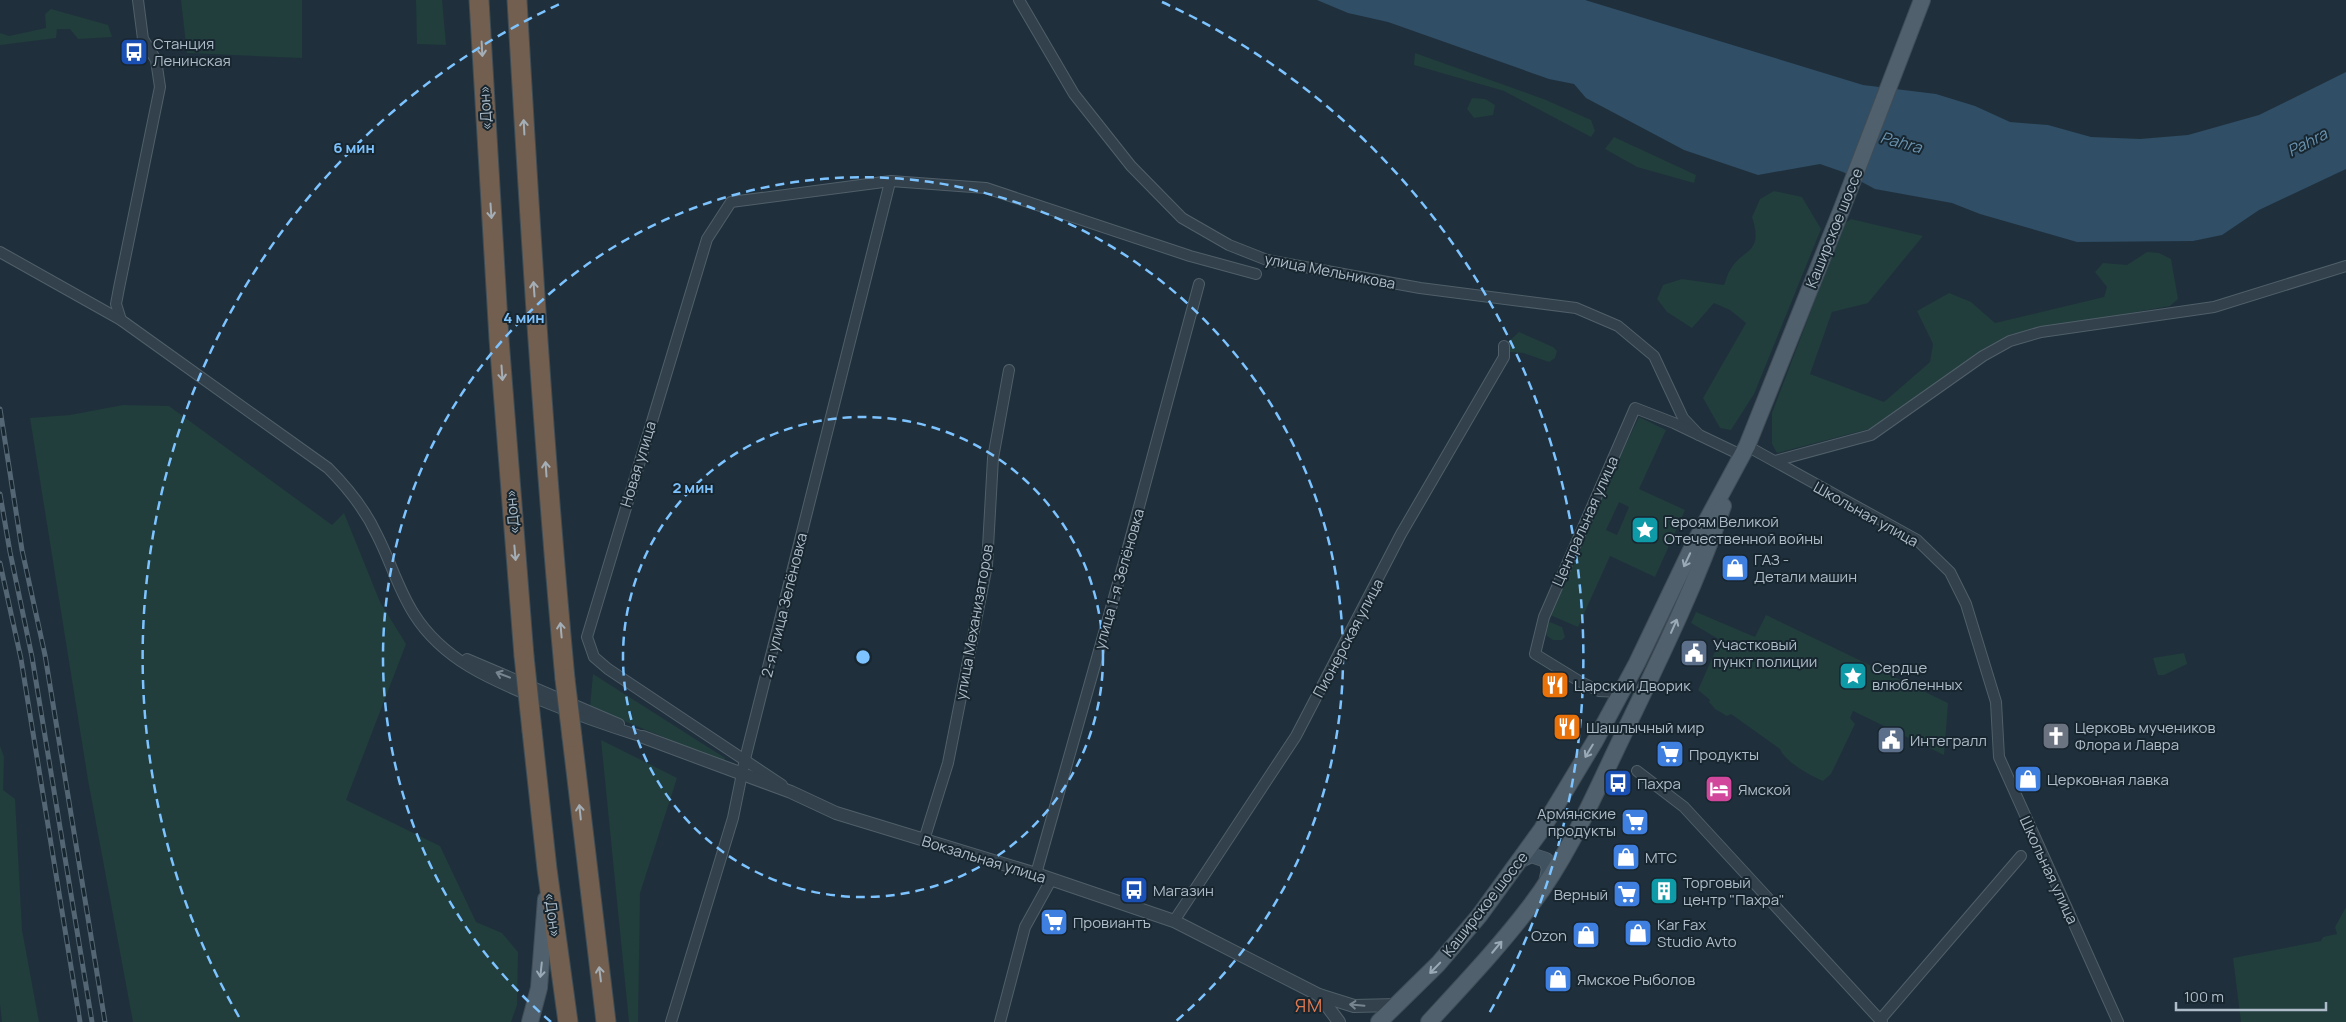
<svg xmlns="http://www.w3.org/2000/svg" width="2346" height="1022" font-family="Manrope,sans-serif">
	<rect width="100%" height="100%" fill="#1f303c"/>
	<g fill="#213d3c" fill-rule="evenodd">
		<path d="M181,0H302V58L187,53Z"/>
		<path d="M416,0H442L446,45L417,44Z"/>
		<path d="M51,9L108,25L112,37L78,39L70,29H57L56,38L0,45V33L9,36L46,28L45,14Z"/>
		<path d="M1415,53L1546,100L1591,120L1595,131L1591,137L1504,91L1414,65Z"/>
		<path d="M1472,98L1485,99L1495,105L1493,115L1474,118L1467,109Z"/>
		<path d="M1614,137L1696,175L1694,183L1637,167L1605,149Z"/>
		<path d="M1774,191L1802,197L1821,229L1754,394L1731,430L1720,428L1703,398L1746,323L1730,310L1714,303L1692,328L1667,312L1657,299L1663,285L1682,279L1724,285C1726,280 1727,275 1730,270C1743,247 1764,255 1752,217L1760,199Z"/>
		<path d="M1851,219L1923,236L1868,303L1832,312L1810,374L1884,402L1930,362L1933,344L1917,311L1949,293L1971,302L1995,323L2104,297L2107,287L2095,272L2103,263L2127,265L2147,252L2159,253L2171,259L2178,299L2170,306L2012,334L1985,348L1873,428L1777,453L1772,444V413L1844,224Z"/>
		<path d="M1519,332L1553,347L1557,351L1555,358L1549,362L1523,353L1509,352L1507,343Z"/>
		<path d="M123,405L169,406L332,525L344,513L380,602L406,644L346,800L440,846L476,922L502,933L518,952L517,1005L511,1022H133L88,780L30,418L70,415Z"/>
		<path d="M1639,417L1666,430L1639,489L1685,510L1655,577L1610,556L1578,627L1550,615L1612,473ZM1619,502L1629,507L1617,535L1606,530Z"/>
		<path d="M1696,612L1755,637L1766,615L1948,703L1944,755L1853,711L1850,718L1855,724L1831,774L1823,781C1811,776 1785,762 1780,749L1731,714L1727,716L1715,709L1709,702L1710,700L1698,690L1720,640L1691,623Z"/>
		<path d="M1550,622L1562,627L1565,637L1562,640H1553L1547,636L1545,628Z"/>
		<path d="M2184,653L2187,664L2164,675H2158L2153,658Z"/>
		<path d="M593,674L725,758L724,762L590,707Z"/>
		<path d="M601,740L677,778L640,893L638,1022H629Z"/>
		<path d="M0,746L4,757L3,790L15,799L22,930L39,1022H2L0,1004Z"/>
		<path d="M2346,907V1022H2241L2233,958L2321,941L2323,937L2337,934L2335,927Z"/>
	</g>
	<path fill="#304e65" d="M1317,0H1585L1863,85L1936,94L1975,106L2010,122L2048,125L2091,137L2140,139L2188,135L2259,115L2346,72V169L2259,210L2222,235L2193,241L2077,242L1980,214L1952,203L1875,189L1843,172L1820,164L1758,175L1684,150L1586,98L1574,84L1549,79L1388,22L1348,13Z"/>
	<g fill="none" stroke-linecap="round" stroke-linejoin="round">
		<defs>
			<g id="minor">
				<path d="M138,0L143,39L156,60L160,87L119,288L116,304L121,320L328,468C348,488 365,509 377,535C390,560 398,589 414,614C443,660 491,680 540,700C574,714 608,726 643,737"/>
				<path d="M1019,0L1074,94L1131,166L1182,218L1229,245L1267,260L1420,288L1576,308L1618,326L1654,356L1683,418L1699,435"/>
				<path d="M0,252L121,320"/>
				<path d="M1747,446L1917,540L1950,572L1966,604L1996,702L1999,757L2118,1022"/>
				<path d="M1775,461L1871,435L1983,356L2010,341L2041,332L2214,307L2346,266"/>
				<path d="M467,659L619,724"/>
				<path d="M1621,692L1599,691L1579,681L1535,654L1544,617L1635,408L1674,423L1741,455"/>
				<path d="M1637,771L1684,807L1882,1022"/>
				<path d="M782,785L608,669L594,657L587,637L707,239L731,202L891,181L986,188L1190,256L1256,274"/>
				<path d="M924,840L948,763L987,565L993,458L1009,370"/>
				<path d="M1036,874L1126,555L1199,284"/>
				<path d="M1174,921L1296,736L1401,534L1504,357V346"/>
				<path d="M1880,1020L2021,856"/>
				<path d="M671,1022L733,818L745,759L889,186"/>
				<path d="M1000,1022L1025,927L1051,880"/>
			</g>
			<g id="tertiary">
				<path d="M643,737L791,792L836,813L1036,874L1174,921L1319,995L1354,1006L1396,1005"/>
				<path d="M1319,995L1339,1022"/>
			</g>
			<path id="secondary" d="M1519,861L1531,855L1546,860L1549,869L1546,883"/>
			<g id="primary">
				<path d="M530,1022L539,988L546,899"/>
				<path d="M1379,1022L1438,964L1479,916L1542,829L1595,741L1637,663L1693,546L1747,446L1841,211L1922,0"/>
				<path d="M1429,1022C1464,984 1500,946 1531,905C1570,854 1595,793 1623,735C1659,660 1696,585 1723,506"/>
			</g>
			<g id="motorway">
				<path d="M479,0L499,339L524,656"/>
				<path d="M517,0C530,227 544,453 565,679"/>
				<path d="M532,731L547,869L568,1022"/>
				<path d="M572,737L606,1022"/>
			</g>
		</defs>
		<use href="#minor" stroke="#505f69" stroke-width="12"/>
		<use href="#tertiary" stroke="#505f69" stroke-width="14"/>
		<use href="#secondary" stroke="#505f69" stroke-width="16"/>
		<use href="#primary" stroke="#3f4d58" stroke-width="18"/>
		<use href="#motorway" stroke="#3d4c56" stroke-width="21"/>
		<use href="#minor" stroke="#33414c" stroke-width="10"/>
		<use href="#tertiary" stroke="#33414c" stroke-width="12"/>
		<use href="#secondary" stroke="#40515f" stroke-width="14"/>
		<use href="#primary" stroke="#50606c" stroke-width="16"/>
		<use href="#motorway" stroke="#735f4f" stroke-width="19"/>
		<defs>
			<g id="rail">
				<path d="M0,409L22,550L45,655L105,1022"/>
				<path d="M0,494L10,552L32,657L92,1022"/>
				<path d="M0,563L21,659L80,1022"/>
			</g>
		</defs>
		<use href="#rail" stroke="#546673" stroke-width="5"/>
		<use href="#rail" stroke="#182630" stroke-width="3" stroke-dasharray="9" stroke-linecap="butt"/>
		<defs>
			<g id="motorway-bridge">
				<path d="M524,656L532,731"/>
				<path d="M565,679L572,737"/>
			</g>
		</defs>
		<use href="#motorway-bridge" stroke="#3d4c56" stroke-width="21" stroke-linecap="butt"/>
		<use href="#motorway-bridge" stroke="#735f4f" stroke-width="19"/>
	</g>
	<defs><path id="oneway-shaft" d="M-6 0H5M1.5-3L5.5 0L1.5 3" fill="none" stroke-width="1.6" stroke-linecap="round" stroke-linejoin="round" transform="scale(1.25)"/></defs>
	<g stroke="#a4aeb6">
		<use href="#oneway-shaft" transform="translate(482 49) rotate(87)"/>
		<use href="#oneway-shaft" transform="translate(524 127) rotate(-93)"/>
		<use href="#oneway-shaft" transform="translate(491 211) rotate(86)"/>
		<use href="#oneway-shaft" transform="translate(534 289) rotate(-94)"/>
		<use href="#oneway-shaft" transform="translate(502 373) rotate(86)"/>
		<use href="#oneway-shaft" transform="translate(546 469) rotate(-94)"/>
		<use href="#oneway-shaft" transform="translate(515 553) rotate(85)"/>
		<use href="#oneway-shaft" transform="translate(561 630) rotate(-95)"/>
		<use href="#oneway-shaft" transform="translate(580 812) rotate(-96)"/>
		<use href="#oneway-shaft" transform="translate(600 974) rotate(-97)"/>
	</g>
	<g stroke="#9aaab6">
		<use href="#oneway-shaft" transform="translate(1687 560) rotate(115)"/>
		<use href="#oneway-shaft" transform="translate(1674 626) rotate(-66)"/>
		<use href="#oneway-shaft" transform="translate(1589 751) rotate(121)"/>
		<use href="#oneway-shaft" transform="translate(1497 947) rotate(-50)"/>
		<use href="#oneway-shaft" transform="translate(1435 968) rotate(134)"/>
		<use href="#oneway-shaft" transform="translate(541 970) rotate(96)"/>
	</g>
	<g stroke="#768590">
		<use href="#oneway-shaft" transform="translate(503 675) rotate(-159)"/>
		<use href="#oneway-shaft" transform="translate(1357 1005) rotate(-175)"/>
	</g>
	<g fill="none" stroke="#7cc3ff" stroke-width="2.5" stroke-dasharray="9 6">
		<circle cx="863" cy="657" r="240"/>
		<path d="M551 1022A480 480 0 1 1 1175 1022"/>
		<path d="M239 1017A720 720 0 0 1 564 2M1162 2A720 720 0 0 1 1487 1017"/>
	</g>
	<defs>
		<symbol id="bus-square" viewBox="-11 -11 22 22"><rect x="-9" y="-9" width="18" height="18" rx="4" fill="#1a4fb4" stroke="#182630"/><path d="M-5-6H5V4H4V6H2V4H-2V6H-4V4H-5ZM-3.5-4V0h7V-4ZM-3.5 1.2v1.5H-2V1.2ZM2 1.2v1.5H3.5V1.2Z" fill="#fff"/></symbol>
		<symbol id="sight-square" viewBox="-11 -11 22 22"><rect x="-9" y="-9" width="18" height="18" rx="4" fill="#0f9aa8" stroke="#182630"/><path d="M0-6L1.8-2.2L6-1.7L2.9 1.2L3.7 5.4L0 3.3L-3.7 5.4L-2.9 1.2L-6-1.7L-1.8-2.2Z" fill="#fff"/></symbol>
		<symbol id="shop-square" viewBox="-11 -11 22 22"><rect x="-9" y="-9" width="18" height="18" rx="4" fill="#3f7fe0" stroke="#182630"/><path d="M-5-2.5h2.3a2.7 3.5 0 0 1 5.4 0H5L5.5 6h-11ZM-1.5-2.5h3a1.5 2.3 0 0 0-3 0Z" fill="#fff"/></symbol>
		<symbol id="civic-square" viewBox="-11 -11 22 22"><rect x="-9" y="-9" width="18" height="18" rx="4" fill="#5c6f8a" stroke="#182630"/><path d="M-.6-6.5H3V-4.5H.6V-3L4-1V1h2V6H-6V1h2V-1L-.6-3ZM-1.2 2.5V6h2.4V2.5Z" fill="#fff"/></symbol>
		<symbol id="restaurant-square" viewBox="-11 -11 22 22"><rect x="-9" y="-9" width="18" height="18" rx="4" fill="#e8710a" stroke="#182630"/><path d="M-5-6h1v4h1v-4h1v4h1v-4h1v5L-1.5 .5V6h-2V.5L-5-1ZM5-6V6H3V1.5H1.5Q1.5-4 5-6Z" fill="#fff"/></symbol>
		<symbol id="church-square" viewBox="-11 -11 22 22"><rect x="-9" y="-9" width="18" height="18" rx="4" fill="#6b7280" stroke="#182630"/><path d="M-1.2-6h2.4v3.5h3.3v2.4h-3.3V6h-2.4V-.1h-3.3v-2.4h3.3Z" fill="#fff"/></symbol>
		<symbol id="supermarket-square" viewBox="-11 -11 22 22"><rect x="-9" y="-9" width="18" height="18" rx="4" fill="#3f7fe0" stroke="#182630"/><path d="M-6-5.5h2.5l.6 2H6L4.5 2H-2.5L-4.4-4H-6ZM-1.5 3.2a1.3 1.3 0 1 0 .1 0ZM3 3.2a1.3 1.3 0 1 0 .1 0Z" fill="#fff"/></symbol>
		<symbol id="hotel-square" viewBox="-11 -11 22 22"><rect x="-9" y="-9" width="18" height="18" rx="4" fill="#d1479c" stroke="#182630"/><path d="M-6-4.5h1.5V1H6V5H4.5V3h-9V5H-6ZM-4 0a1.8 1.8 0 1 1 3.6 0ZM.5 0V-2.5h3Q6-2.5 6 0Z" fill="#fff"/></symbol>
		<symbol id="building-square" viewBox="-11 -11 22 22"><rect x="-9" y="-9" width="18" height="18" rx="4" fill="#0f9aa8" stroke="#182630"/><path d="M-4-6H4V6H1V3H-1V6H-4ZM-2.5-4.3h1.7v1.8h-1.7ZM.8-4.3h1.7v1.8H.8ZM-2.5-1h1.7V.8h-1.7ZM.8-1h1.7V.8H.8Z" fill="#fff"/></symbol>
	</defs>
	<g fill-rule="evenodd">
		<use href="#bus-square" x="118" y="36" width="32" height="32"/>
		<use href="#sight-square" x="1629" y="514" width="32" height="32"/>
		<use href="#shop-square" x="1719" y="552" width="32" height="32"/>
		<use href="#civic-square" x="1678" y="637" width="32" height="32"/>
		<use href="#sight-square" x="1837" y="660" width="32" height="32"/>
		<use href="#restaurant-square" x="1539" y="669" width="32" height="32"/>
		<use href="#restaurant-square" x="1551" y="711" width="32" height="32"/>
		<use href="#church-square" x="2040" y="720" width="32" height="32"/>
		<use href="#civic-square" x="1875" y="724" width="32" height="32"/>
		<use href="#supermarket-square" x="1654" y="738" width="32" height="32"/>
		<use href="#shop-square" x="2012" y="763" width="32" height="32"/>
		<use href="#bus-square" x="1602" y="767" width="32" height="32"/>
		<use href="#hotel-square" x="1703" y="773" width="32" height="32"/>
		<use href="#supermarket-square" x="1619" y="806" width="32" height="32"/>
		<use href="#shop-square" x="1610" y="841" width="32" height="32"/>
		<use href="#bus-square" x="1118" y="874" width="32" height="32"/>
		<use href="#building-square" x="1648" y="875" width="32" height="32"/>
		<use href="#supermarket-square" x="1611" y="878" width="32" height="32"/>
		<use href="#supermarket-square" x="1038" y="906" width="32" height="32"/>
		<use href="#shop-square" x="1622" y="917" width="32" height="32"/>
		<use href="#shop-square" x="1570" y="919" width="32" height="32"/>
		<use href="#shop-square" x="1542" y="963" width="32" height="32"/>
	</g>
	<g text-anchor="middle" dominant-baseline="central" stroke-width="4" stroke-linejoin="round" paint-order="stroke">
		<g font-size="15" fill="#adbcc8" stroke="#182630" text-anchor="start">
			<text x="153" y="43">Станция<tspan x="153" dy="17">Ленинская</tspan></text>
			<text x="1664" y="521">Героям Великой<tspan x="1664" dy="17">Отечественной войны</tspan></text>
			<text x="1754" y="559">ГАЗ -<tspan x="1754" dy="17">Детали машин</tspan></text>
			<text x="1713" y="644">Участковый<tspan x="1713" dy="17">пункт полиции</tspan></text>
			<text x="1872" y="667">Сердце<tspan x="1872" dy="17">влюбленных</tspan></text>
			<text x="1574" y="685">Царский Дворик</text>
			<text x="1586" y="727">Шашлычный мир</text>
			<text x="2075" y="727">Церковь мучеников<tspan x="2075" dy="17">Флора и Лавра</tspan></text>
			<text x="1910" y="740">Интегралл</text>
			<text x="1689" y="754">Продукты</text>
			<text x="2047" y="779">Церковная лавка</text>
			<text x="1637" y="783">Пахра</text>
			<text x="1738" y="789">Ямской</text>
			<text x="1616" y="813" text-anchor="end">Армянские<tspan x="1616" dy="17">продукты</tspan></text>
			<text x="1645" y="857">МТС</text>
			<text x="1683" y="882">Торговый<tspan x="1683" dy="17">центр "Пахра"</tspan></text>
			<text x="1153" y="890">Магазин</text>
			<text x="1608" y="894" text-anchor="end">Верный</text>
			<text x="1073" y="922">Провиантъ</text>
			<text x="1657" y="924">Kar Fax<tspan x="1657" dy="17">Studio Avto</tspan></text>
			<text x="1567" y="935" text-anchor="end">Ozon</text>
			<text x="1577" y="979">Ямское Рыболов</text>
		</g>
		<g font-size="15" fill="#adbcc8" stroke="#182630">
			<text transform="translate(485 108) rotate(-93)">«Дон»</text>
			<text transform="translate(1834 228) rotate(-68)">Каширское шоссе</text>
			<text transform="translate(1330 271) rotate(11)">улица Мельникова</text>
			<text transform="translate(638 464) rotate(-73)">Новая улица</text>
			<text transform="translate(512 512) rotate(-95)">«Дон»</text>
			<text transform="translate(1866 514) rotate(29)">Школьная улица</text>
			<text transform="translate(1585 521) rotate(-66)">Центральная улица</text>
			<text transform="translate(1119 579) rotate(-74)">улица 1-я Зелёновка</text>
			<text transform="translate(784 605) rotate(-76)">2-я улица Зелёновка</text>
			<text transform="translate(974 622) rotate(-80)">улица Механизаторов</text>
			<text transform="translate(1348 638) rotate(-62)">Пионерская улица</text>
			<text transform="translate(984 859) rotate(17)">Вокзальная улица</text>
			<text transform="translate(2049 870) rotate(65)">Школьная улица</text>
			<text transform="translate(1485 904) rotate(-52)">Каширское шоссе</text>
			<text transform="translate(553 915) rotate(82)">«Дон»</text>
		</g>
		<g font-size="16" font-style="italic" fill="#6a93af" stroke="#182630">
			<text transform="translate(1901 142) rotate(15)">Pahra</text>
			<text transform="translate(2307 142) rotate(-27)">Pahra</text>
		</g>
		<g font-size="18" letter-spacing="1" fill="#df7952" stroke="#182630">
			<text x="1309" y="1005">ЯМ</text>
		</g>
	</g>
	<circle cx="863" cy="657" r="8" fill="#7cc3ff" stroke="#182630" stroke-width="2.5"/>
	<g font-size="15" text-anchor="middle" font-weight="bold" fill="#7cc3ff" stroke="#182630" stroke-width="4" stroke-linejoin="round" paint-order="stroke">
		<text x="354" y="153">6 мин</text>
		<text x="524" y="323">4 мин</text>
		<text x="693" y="493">2 мин</text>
	</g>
	<path d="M2176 1002v8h150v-8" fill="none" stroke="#adbcc8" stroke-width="2.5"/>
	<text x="2184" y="1002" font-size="15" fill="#adbcc8" stroke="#182630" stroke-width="4" paint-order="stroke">100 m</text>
</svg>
